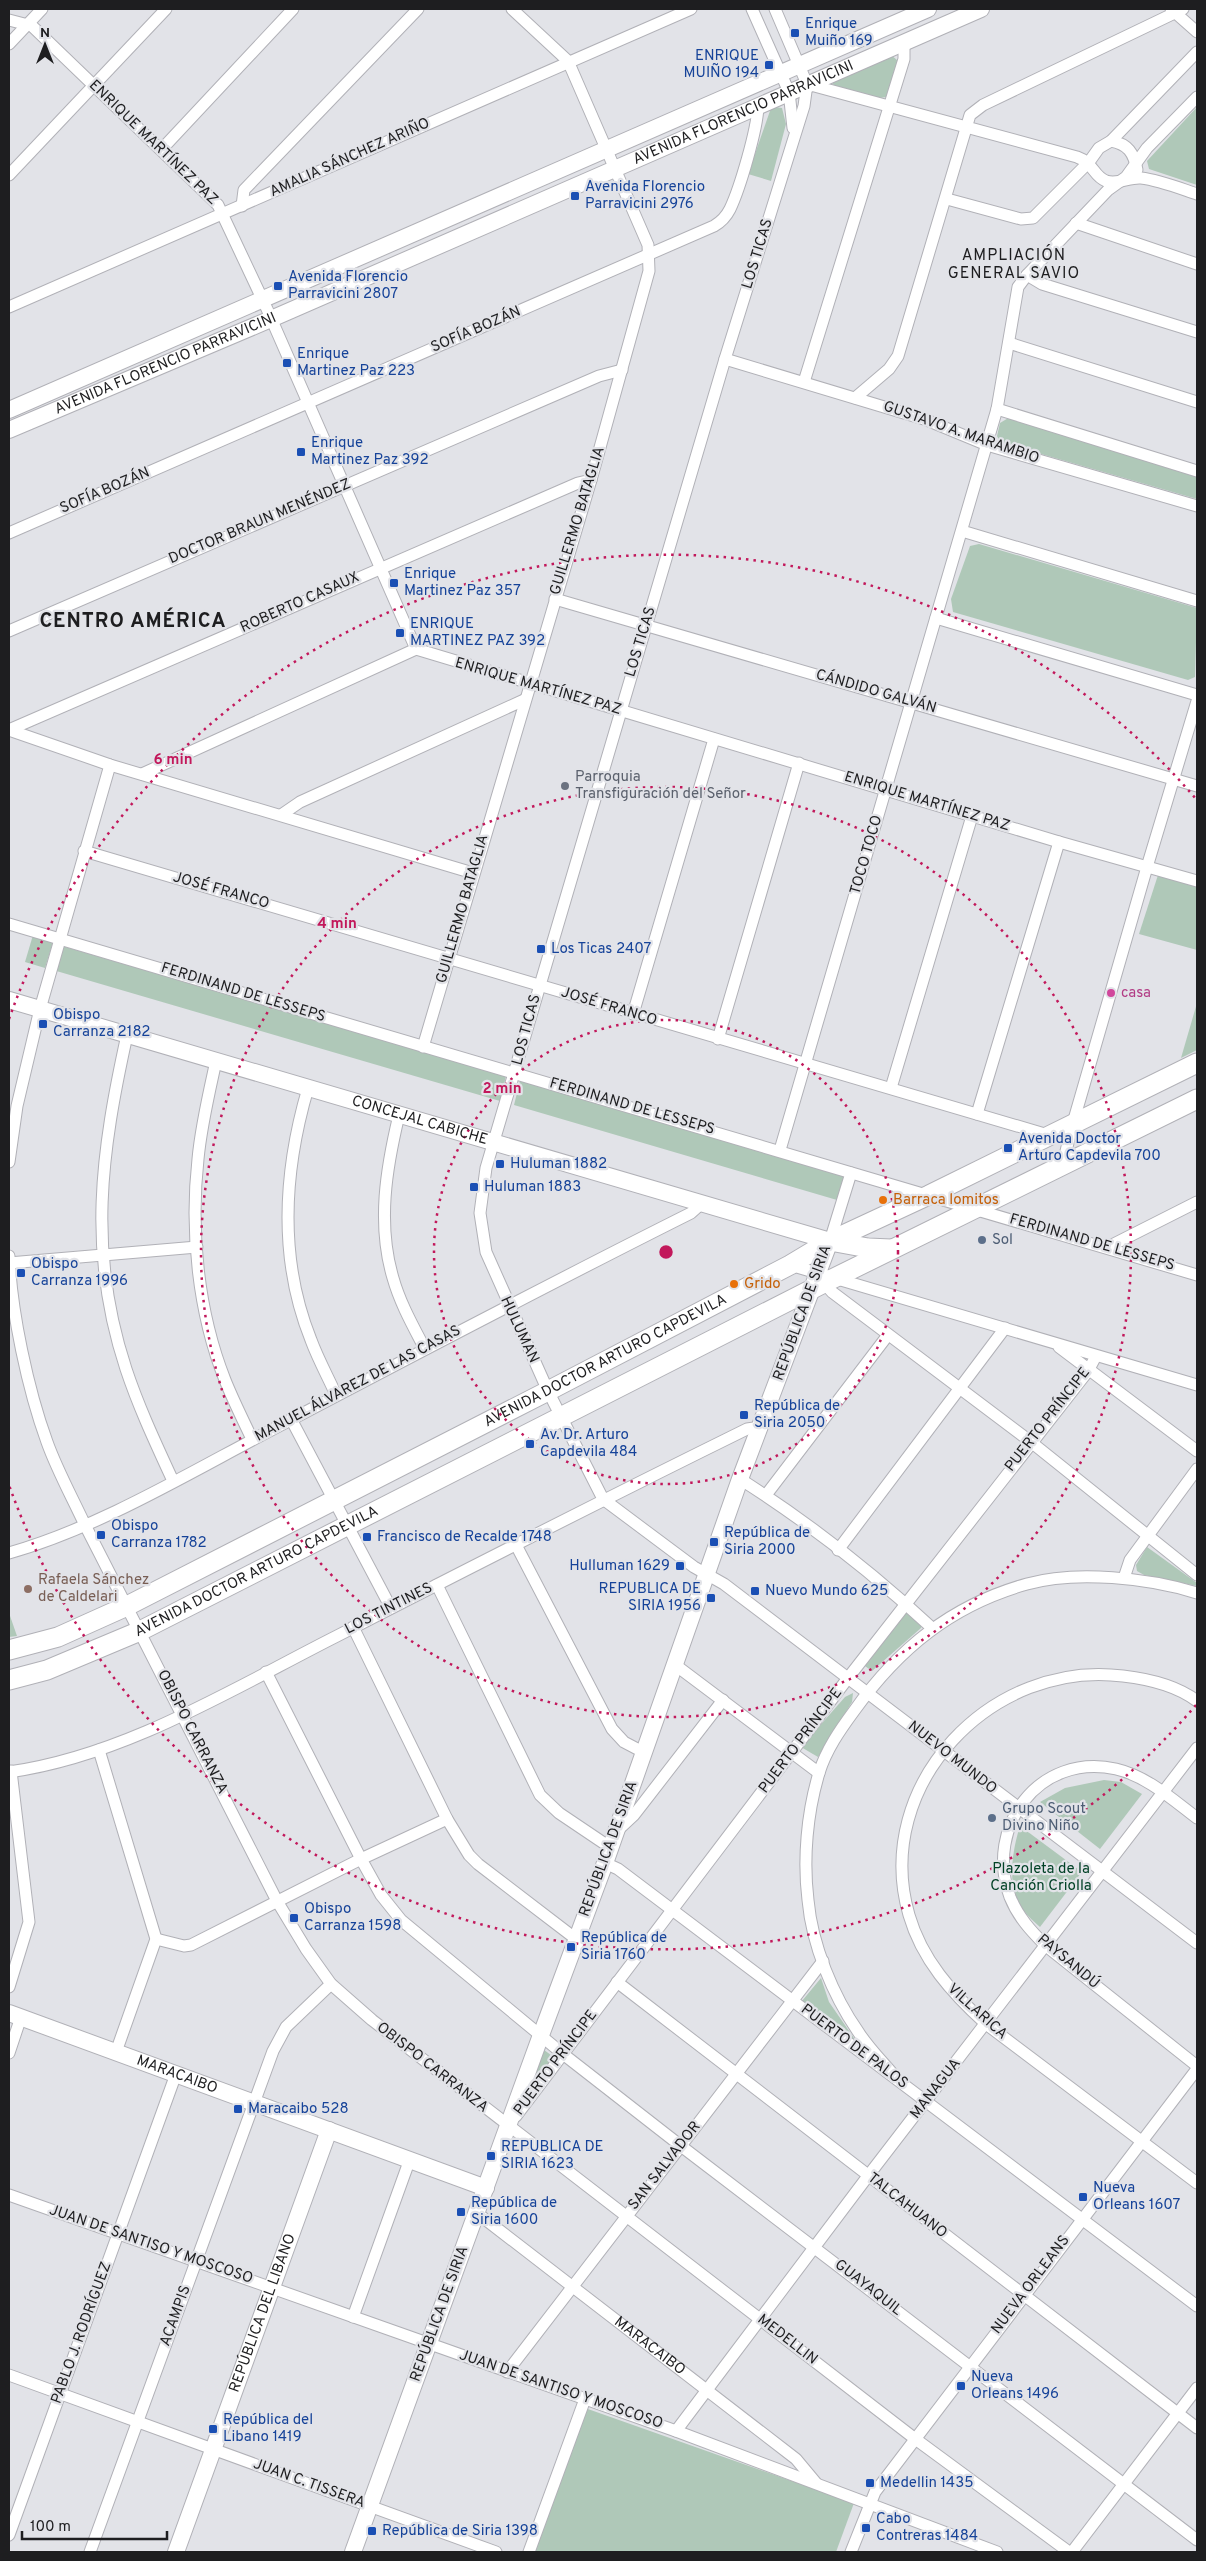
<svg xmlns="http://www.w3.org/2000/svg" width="1206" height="2561" font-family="Overpass,sans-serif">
	<rect width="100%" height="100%" fill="#e2e3e8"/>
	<g fill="#afc8b8">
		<path d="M891,55L897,60V65L887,97L879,98L835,87L831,81Z"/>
		<path d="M774,107L782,108L786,124L771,181L748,174L771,108Z"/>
		<path d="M1197,107V185L1149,169L1147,161Z"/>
		<path d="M1010,417L1197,476V499L1000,442L997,436L1000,423Z"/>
		<path d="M979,544L1197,608L1195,677L1188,680L953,612L951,599L970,546Z"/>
		<path d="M1158,875L1197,886V950L1139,934Z"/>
		<path d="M33,935L53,942L45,968L25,962Z"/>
		<path d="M62,946L502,1074L506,1076L500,1101L53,970Z"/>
		<path d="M1197,1003V1050L1181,1058Z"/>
		<path d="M520,1081L845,1172L837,1200L514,1105Z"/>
		<path d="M1147,1547L1197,1583V1586L1144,1575L1137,1571L1136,1565Z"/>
		<path d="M905,1610L922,1624L921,1628L872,1671L862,1664Z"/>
		<path d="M9,1613L17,1636L9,1637Z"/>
		<path d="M853,1693L852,1702L818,1757L801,1747L845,1697Z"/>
		<path d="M1104,1780L1121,1782L1142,1794L1100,1849L1040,1802L1065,1788Z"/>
		<path d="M1020,1826L1082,1872L1040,1927C1034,1922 1028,1916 1023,1910C1006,1888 1012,1851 1020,1826Z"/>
		<path d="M821,1978L829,2002L856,2041L802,2001Z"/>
		<path d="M540,2047L555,2058L524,2098Z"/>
		<path d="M585,2408L854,2503L836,2552H535Z"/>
	</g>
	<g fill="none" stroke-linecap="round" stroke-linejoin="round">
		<defs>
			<g id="street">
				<path d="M752,9L789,92L793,128"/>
				<path d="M775,9L807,84L804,106L725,359L486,1168L480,1213L486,1252L548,1391L603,1499L694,1567L724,1584L1197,1943"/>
				<path d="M1171,9L1197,32"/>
				<path d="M9,20L32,26L218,205L267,309L416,649L1059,842L1197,881"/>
				<path d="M9,44L42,9"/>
				<path d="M807,84L1077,157C1094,163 1093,176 1106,181C1118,185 1129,177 1141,178C1159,180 1179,188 1197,194"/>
				<path d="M1111,141C1128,144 1134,153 1137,170"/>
				<path d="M161,150L293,9"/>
				<path d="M9,175L166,9"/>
				<path d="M947,199L1021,219L1033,218L1089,162L1099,148L1111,141L1197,52"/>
				<path d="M242,206L244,190L418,9"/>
				<path d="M1076,223L1197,264"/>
				<path d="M1027,275L1042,284L1197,332"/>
				<path d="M9,307L691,9"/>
				<path d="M1009,343L1197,402"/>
				<path d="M725,359L924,419L987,445L1197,506"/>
				<path d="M804,382L904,59V43"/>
				<path d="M855,398L889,369L898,356L970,115L983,105L1183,9"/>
				<path d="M997,409L1197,471"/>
				<path d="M962,531L1197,601"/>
				<path d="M9,533L714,226C721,222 726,217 730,209C740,188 757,130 758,107"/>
				<path d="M555,599L1197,786"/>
				<path d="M936,618L1197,695"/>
				<path d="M9,631L599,376L622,370"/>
				<path d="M11,729L578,483L591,480"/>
				<path d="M9,730L110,765L473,873"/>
				<path d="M142,774L416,649"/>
				<path d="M281,815L300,802L524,700"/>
				<path d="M84,851L1048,1135"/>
				<path d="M9,924L1197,1275"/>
				<path d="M633,1014L714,739"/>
				<path d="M127,1035C101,1153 87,1251 126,1369C139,1408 156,1444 173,1481"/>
				<path d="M718,1039L799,763"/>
				<path d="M423,1047L591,480L649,271L648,245L568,61L512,9"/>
				<path d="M216,1061C209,1093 201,1126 198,1159C190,1231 198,1312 225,1380C233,1400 243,1420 252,1439"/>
				<path d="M308,1088C284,1170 278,1258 311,1340C318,1359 328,1377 336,1395"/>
				<path d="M891,1088L972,816"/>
				<path d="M977,1114L1059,842"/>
				<path d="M399,1115C386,1169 377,1224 393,1278C400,1303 413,1326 425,1349"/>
				<path d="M780,1150L997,409L1018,287L1027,275L1108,190L1126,177L1147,148L1197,97"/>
				<path d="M9,1162L17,1106L40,1009L110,765"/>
				<path d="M1062,1167L1073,1123L1147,867L1197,701"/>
				<path d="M830,1241L851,1173"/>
				<path d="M1108,1247L1197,1202"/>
				<path d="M9,1256C11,1311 28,1390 47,1442C57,1470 72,1497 85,1525L277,1901L306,1949L331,1984L372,2020L914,2438L1069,2552"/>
				<path d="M9,1263L197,1247"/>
				<path d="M790,1265L1197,1385"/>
				<path d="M824,1283L832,1292L1031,1442L1197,1575"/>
				<path d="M1059,1347L1197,1451"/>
				<path d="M291,1419L391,1608"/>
				<path d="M740,1479C806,1521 875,1575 932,1628"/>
				<path d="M766,1495L888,1335"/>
				<path d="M515,1543L612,1729L624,1742L643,1752"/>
				<path d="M838,1550L1005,1328"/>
				<path d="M9,1553C101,1527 194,1470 279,1426C416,1354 553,1282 691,1213L701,1204"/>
				<path d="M1124,1578L1130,1560L1197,1469"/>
				<path d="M437,1585L540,1795L559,1813L611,1848"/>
				<path d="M353,1627L447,1819L469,1855L478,1864L576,1939"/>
				<path d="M674,1664L819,1773"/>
				<path d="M266,1672L361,1859L381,1895L401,1920L563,2054L681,2146L1197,2540"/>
				<path d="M1197,1701C1176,1685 1149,1679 1123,1676C993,1659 871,1784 909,1915C922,1960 952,1993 986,2024L1197,2183"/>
				<path d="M99,1750L156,1939L116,2052"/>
				<path d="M9,1772C125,1756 234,1688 337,1636C473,1566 609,1497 747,1429L761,1427"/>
				<path d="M1197,1818C1173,1800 1147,1776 1116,1769C1039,1752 984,1827 1010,1897C1018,1917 1031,1931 1046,1946L1197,2066"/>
				<path d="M619,1829L634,1815L723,1700"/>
				<path d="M605,1863L618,1869L1197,2306"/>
				<path d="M156,1939L184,1946L191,1945L361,1859L447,1819"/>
				<path d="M617,1982L1197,2428"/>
				<path d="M9,1987L29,1922L11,1771"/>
				<path d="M9,2053L21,2017"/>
				<path d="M897,2079C885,2064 870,2050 859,2033C833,1996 812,1945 808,1900C803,1859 807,1813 819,1773C826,1750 840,1730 854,1711C899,1648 952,1605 1027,1584C1076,1570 1149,1578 1197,1593"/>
				<path d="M516,2116L848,1678L1088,1371L1096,1356"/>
				<path d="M9,2195L676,2431L997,2552"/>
				<path id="s1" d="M477,2213L796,2459L816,2483"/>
				<path d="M353,2317L410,2159"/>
				<path d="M507,2372L823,1961"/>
				<path d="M9,2375L496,2552"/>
				<path d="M676,2431L868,2176L1197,1748"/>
				<path d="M9,2535L176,2074"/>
				<path d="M90,2552L273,2051L286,2027L331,1984"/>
				<path d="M529,2552L585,2399"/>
				<path d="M851,2552L875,2492L1197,2069"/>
				<path d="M1072,2552L1197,2388"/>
			</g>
			<g id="secondary">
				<path d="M9,410L928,9"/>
				<path id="s2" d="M9,430L271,319L981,9"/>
				<path id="s3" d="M9,1000L830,1241L740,1479L605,1863L541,2035L353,2552"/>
				<path id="s4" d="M9,2013L486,2188"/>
				<path id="s5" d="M176,2552L329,2130"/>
			</g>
			<g id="primary">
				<path d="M830,1241L868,1248L891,1249"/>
				<path id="s6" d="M9,1650L58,1637L127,1606L548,1391L790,1265L830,1241L929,1195L1197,1063"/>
				<path id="s7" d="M9,1680L47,1670L140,1631L824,1283L1197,1099"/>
			</g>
		</defs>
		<use href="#street" stroke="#b1b1b7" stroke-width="13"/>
		<use href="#secondary" stroke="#b1b1b7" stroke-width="18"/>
		<use href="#primary" stroke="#b1b1b7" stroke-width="21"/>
		<use href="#street" stroke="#fff" stroke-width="11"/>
		<use href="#secondary" stroke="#fff" stroke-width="16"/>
		<use href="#primary" stroke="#fff" stroke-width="19"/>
	</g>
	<g fill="none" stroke="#c2185b" stroke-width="2.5" stroke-dasharray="2.5 5">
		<circle cx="666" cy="1252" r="232"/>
		<circle cx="666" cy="1252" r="465"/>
		<path d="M1196 1705A697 697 0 0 1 9 1485M9 1019A697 697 0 0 1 1196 799"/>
	</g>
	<g fill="#1a4fb4" stroke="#e2e3e8" stroke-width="2">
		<rect x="790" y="28" width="10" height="10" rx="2.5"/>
		<rect x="764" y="60" width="10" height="10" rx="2.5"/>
		<rect x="570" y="191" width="10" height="10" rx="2.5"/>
		<rect x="273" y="281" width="10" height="10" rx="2.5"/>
		<rect x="282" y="358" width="10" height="10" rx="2.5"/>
		<rect x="296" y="447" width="10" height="10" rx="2.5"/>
		<rect x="389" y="578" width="10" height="10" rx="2.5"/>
		<rect x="395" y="628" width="10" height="10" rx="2.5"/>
		<rect x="536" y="944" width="10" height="10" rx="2.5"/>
		<rect x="38" y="1019" width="10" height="10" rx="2.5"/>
		<rect x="1003" y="1143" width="10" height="10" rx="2.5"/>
		<rect x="495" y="1159" width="10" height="10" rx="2.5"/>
		<rect x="469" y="1182" width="10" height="10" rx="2.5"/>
		<rect x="16" y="1268" width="10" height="10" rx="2.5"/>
		<rect x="739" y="1410" width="10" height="10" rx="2.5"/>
		<rect x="525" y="1439" width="10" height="10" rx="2.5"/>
		<rect x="96" y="1530" width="10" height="10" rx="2.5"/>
		<rect x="362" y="1532" width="10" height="10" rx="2.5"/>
		<rect x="709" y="1537" width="10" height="10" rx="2.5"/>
		<rect x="675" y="1561" width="10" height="10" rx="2.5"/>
		<rect x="750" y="1586" width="10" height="10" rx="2.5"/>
		<rect x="706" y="1593" width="10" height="10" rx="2.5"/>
		<rect x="289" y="1913" width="10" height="10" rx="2.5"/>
		<rect x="566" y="1942" width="10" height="10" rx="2.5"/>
		<rect x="233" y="2104" width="10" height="10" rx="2.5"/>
		<rect x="486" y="2151" width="10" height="10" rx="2.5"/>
		<rect x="1078" y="2192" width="10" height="10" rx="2.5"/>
		<rect x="456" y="2207" width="10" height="10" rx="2.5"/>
		<rect x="956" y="2381" width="10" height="10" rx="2.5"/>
		<rect x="208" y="2424" width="10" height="10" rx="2.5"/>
		<rect x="865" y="2478" width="10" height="10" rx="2.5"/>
		<rect x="861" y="2523" width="10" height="10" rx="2.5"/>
		<rect x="367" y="2526" width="10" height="10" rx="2.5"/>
	</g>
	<circle fill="#6b7280" stroke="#e2e3e8" stroke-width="2" cx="565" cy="786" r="5"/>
	<circle fill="#d1479c" stroke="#e2e3e8" stroke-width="2" cx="1111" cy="993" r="5"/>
	<g fill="#e8710a" stroke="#e2e3e8" stroke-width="2">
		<circle cx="883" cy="1200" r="5"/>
		<circle cx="734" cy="1284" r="5"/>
	</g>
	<g fill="#5c6f8a" stroke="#e2e3e8" stroke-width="2">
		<circle cx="982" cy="1240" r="5"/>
		<circle cx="992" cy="1818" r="5"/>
	</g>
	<circle fill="#8d6e63" stroke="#e2e3e8" stroke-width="2" cx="28" cy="1589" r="5"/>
	<g text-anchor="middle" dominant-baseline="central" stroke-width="4.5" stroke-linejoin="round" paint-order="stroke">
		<g font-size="15" fill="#164399" stroke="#e2e3e8" text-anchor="start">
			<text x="805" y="24">Enrique<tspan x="805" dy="17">Muiño 169</tspan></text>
			<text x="759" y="56" text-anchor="end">ENRIQUE<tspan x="759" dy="17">MUIÑO 194</tspan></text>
			<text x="585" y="187">Avenida Florencio<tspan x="585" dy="17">Parravicini 2976</tspan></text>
			<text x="288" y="277">Avenida Florencio<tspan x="288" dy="17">Parravicini 2807</tspan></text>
			<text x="297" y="354">Enrique<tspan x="297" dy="17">Martinez Paz 223</tspan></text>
			<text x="311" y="443">Enrique<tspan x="311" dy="17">Martinez Paz 392</tspan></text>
			<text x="404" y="574">Enrique<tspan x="404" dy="17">Martinez Paz 357</tspan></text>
			<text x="410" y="624">ENRIQUE<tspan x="410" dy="17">MARTINEZ PAZ 392</tspan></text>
			<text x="551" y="949">Los Ticas 2407</text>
			<text x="53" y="1015">Obispo<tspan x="53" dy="17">Carranza 2182</tspan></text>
			<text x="1018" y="1139">Avenida Doctor<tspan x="1018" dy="17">Arturo Capdevila 700</tspan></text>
			<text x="510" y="1164">Huluman 1882</text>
			<text x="484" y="1187">Huluman 1883</text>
			<text x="31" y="1264">Obispo<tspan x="31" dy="17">Carranza 1996</tspan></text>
			<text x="754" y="1406">República de<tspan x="754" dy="17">Siria 2050</tspan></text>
			<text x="540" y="1435">Av. Dr. Arturo<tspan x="540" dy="17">Capdevila 484</tspan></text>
			<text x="111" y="1526">Obispo<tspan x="111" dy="17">Carranza 1782</tspan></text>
			<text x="724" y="1533">República de<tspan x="724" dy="17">Siria 2000</tspan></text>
			<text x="377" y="1537">Francisco de Recalde 1748</text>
			<text x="670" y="1566" text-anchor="end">Hulluman 1629</text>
			<text x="701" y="1589" text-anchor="end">REPUBLICA DE<tspan x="701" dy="17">SIRIA 1956</tspan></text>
			<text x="765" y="1591">Nuevo Mundo 625</text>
			<text x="304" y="1909">Obispo<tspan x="304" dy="17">Carranza 1598</tspan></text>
			<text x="581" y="1938">República de<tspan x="581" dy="17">Siria 1760</tspan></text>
			<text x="248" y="2109">Maracaibo 528</text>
			<text x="501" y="2147">REPUBLICA DE<tspan x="501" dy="17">SIRIA 1623</tspan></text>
			<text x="1093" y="2188">Nueva<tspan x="1093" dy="17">Orleans 1607</tspan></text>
			<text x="471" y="2203">República de<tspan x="471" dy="17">Siria 1600</tspan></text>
			<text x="971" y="2377">Nueva<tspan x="971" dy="17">Orleans 1496</tspan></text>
			<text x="223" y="2420">República del<tspan x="223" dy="17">Libano 1419</tspan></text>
			<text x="880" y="2483">Medellin 1435</text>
			<text x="876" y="2519">Cabo<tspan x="876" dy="17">Contreras 1484</tspan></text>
			<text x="382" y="2531">República de Siria 1398</text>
		</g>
		<g font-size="15" fill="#1e1e20" stroke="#e2e3e8">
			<text stroke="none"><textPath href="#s2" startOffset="800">AVENIDA FLORENCIO PARRAVICINI</textPath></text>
			<text transform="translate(153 143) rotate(44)">ENRIQUE MARTÍNEZ PAZ</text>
			<text transform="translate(350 158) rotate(-24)">AMALIA SÁNCHEZ ARIÑO</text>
			<text transform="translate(758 254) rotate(-73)">LOS TICAS</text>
			<text transform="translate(476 330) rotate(-23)">SOFÍA BOZÁN</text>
			<text stroke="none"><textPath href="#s2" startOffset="170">AVENIDA FLORENCIO PARRAVICINI</textPath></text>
			<text transform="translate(961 433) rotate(19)">GUSTAVO A. MARAMBIO</text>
			<text transform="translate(105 491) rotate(-23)">SOFÍA BOZÁN</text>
			<text transform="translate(578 521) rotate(-73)">GUILLERMO BATAGLIA</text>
			<text transform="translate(260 522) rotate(-23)">DOCTOR BRAUN MENÉNDEZ</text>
			<text transform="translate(300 603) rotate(-24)">ROBERTO CASAUX</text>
			<text transform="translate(641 642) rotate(-73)">LOS TICAS</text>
			<text transform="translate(538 687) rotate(16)">ENRIQUE MARTÍNEZ PAZ</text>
			<text transform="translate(876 692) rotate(16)">CÁNDIDO GALVÁN</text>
			<text transform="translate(927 802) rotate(17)">ENRIQUE MARTÍNEZ PAZ</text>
			<text transform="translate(867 855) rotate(-74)">TOCO TOCO</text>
			<text transform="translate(221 891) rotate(16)">JOSÉ FRANCO</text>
			<text transform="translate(463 909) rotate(-74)">GUILLERMO BATAGLIA</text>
			<text transform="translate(243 993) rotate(17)">FERDINAND DE LESSEPS</text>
			<text transform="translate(609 1007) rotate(17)">JOSÉ FRANCO</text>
			<text transform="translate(527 1030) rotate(-75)">LOS TICAS</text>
			<text transform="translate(632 1107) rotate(16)">FERDINAND DE LESSEPS</text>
			<text stroke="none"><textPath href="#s3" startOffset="428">CONCEJAL CABICHE</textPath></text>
			<text transform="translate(1092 1243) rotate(16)">FERDINAND DE LESSEPS</text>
			<text transform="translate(803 1313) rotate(-70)">REPÚBLICA DE SIRIA</text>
			<text transform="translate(519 1330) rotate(65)">HULUMAN</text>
			<text stroke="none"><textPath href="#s6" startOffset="664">AVENIDA DOCTOR ARTURO CAPDEVILA</textPath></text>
			<text transform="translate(358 1384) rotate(-28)">MANUEL ÁLVAREZ DE LAS CASAS</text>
			<text transform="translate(1048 1420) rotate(-52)">PUERTO PRÍNCIPE</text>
			<text stroke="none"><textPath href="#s7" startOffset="271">AVENIDA DOCTOR ARTURO CAPDEVILA</textPath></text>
			<text transform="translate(389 1609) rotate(-27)">LOS TINTINES</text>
			<text transform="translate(192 1732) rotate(63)">OBISPO CARRANZA</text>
			<text transform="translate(801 1741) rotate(-53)">PUERTO PRÍNCIPE</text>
			<text transform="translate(952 1758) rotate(38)">NUEVO MUNDO</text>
			<text transform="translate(609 1849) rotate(-70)">REPÚBLICA DE SIRIA</text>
			<text transform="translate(1068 1962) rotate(40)">PAYSANDÚ</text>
			<text transform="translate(977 2012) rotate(42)">VILLARICA</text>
			<text transform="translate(854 2047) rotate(37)">PUERTO DE PALOS</text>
			<text transform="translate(556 2063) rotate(-53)">PUERTO PRÍNCIPE</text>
			<text transform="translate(432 2068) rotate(38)">OBISPO CARRANZA</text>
			<text stroke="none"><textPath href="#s4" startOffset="179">MARACAIBO</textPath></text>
			<text transform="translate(936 2089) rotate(-52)">MANAGUA</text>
			<text transform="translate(665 2166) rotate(-52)">SAN SALVADOR</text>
			<text transform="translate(907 2206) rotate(38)">TALCAHUANO</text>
			<text transform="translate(151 2245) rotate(19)">JUAN DE SANTISO Y MOSCOSO</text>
			<text transform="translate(1031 2285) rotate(-53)">NUEVA ORLEANS</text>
			<text transform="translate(868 2288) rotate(38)">GUAYAQUIL</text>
			<text stroke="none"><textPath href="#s5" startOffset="254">REPÚBLICA DEL LIBANO</textPath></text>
			<text transform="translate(440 2314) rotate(-70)">REPÚBLICA DE SIRIA</text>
			<text transform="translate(176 2316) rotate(-70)">ACAMPIS</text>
			<text transform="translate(82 2333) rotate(-70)">PABLO J. RODRÍGUEZ</text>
			<text transform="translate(787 2340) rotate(38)">MEDELLIN</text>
			<text stroke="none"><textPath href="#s1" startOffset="218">MARACAIBO</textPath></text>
			<text transform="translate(561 2390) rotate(19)">JUAN DE SANTISO Y MOSCOSO</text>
			<text transform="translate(309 2484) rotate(20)">JUAN C. TISSERA</text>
		</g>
		<g font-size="15" fill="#5b616d" stroke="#e2e3e8" text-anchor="start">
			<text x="575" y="777">Parroquia<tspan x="575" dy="17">Transfiguración del Señor</tspan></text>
		</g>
		<g font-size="15" fill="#b23c85" stroke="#e2e3e8" text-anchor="start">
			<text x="1121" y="993">casa</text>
		</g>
		<g font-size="15" fill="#c56008" stroke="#e2e3e8" text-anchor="start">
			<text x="893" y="1200">Barraca lomitos</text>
			<text x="744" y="1284">Grido</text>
		</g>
		<g font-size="15" fill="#4e5e75" stroke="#e2e3e8" text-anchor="start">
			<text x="992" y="1240">Sol</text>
			<text x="1002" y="1809">Grupo Scout<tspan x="1002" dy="17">Divino Niño</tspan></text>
		</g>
		<g font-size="15" fill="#785e54" stroke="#e2e3e8" text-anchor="start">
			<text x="38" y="1580">Rafaela Sánchez<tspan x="38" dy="17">de Caldelari</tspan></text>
		</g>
		<g font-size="15" fill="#014126" stroke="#e2e3e8">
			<text x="1041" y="1869">Plazoleta de la<tspan x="1041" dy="17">Canción Criolla</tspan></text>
		</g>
		<g font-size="16" letter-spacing="1" fill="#1e1e20" stroke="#e2e3e8">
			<text x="1014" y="256">AMPLIACIÓN<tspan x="1014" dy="18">GENERAL SAVIO</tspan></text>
		</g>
		<g font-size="20" font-weight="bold" letter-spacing="1" fill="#1e1e20" stroke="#e2e3e8">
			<text x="133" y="622">CENTRO AMÉRICA</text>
		</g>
	</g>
	<circle cx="666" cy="1252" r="8" fill="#c2185b" stroke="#e2e3e8" stroke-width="2.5"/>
	<g font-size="15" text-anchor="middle" font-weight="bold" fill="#c2185b" stroke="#e2e3e8" stroke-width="4.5" stroke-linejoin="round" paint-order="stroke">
		<text x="173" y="764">6 min</text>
		<text x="337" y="928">4 min</text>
		<text x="502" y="1093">2 min</text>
	</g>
	<rect width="1206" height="2561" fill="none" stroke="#1e1e20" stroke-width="20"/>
	<g transform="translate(45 45)" stroke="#e2e3e8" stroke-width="4" paint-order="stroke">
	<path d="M0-4L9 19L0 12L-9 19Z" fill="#1e1e20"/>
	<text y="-8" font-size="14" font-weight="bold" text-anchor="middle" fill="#1e1e20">N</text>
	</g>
	<path d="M22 2531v8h145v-8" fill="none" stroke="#1e1e20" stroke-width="2.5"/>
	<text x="30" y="2531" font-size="15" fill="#1e1e20" stroke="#e2e3e8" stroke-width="4" paint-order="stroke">100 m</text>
</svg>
